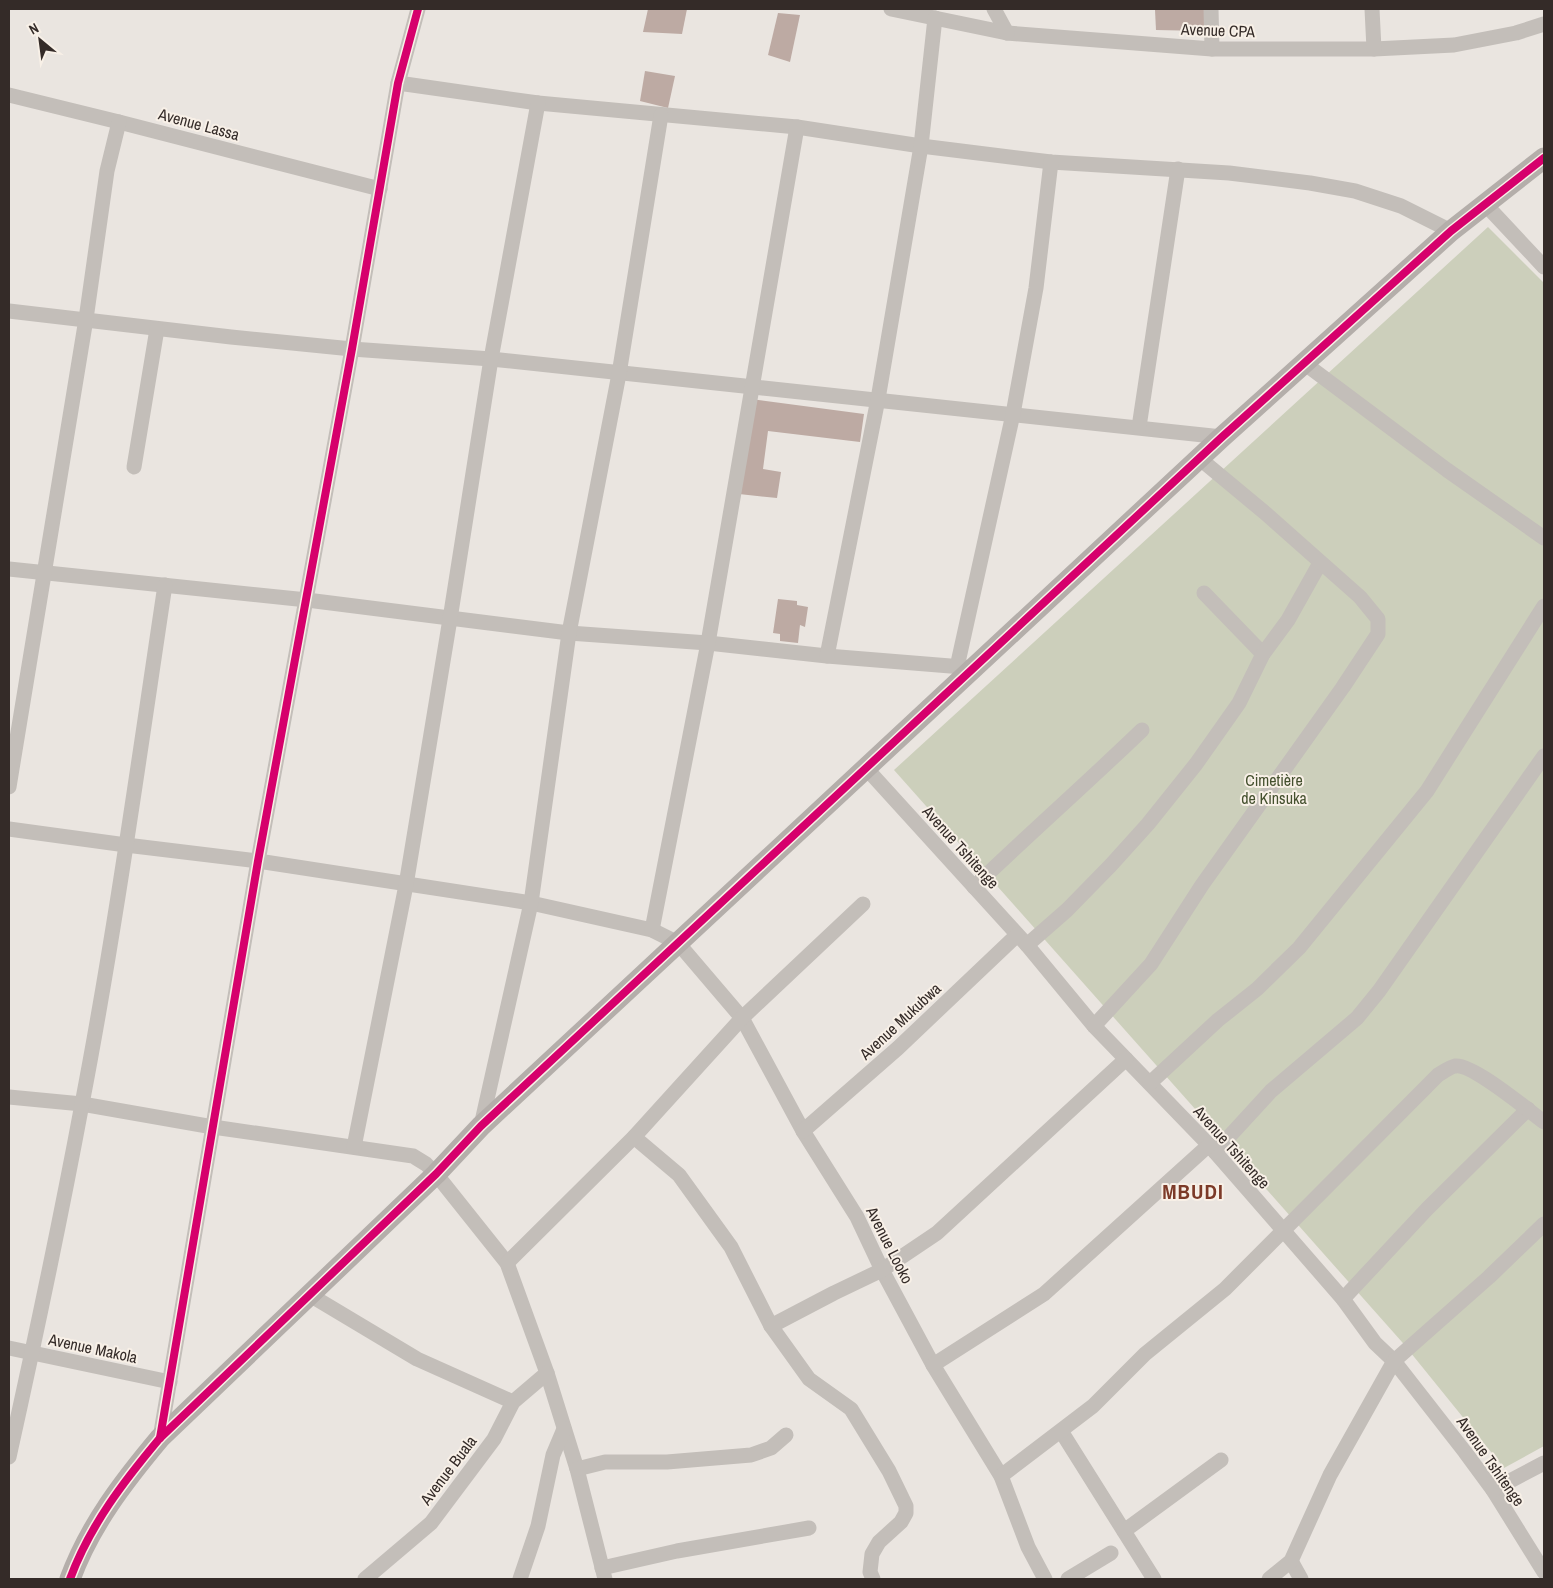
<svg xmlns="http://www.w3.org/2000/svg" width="1553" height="1588" font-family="'Archivo Narrow',sans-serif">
	<rect width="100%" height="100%" fill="#eae5e0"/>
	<path fill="#cccfbb" d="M1488,227L1544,283V1446L1504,1468L1402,1342L894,770Z"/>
	<g fill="#bdaaa3">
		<path d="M648,9H687L682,34L643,32Z"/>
		<path d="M1177,9H1206L1205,31L1156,30L1155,10Z"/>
		<path d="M778,13L800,15L790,62L768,55Z"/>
		<path d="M645,71L675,76L668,108L640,101Z"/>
		<path d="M751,399L864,414L860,442L768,431L763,469L781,472L777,498L739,494Z"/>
		<path d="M778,599L797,601V605L808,607L805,627L800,625L798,643L780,641V634L773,633Z"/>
	</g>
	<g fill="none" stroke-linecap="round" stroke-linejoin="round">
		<g stroke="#c3beb9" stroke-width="15">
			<path d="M891,9L1007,33L1212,49H1374L1454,45L1516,33L1544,24"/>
			<path d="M994,9L1007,33"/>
			<path d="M1211,9L1212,49"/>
			<path d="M1372,9L1374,49"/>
			<path d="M398,83L538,103L797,127L921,146L1051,162L1229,173L1310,183L1355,191L1401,206L1451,231"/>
			<path d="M9,95L119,122L380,189"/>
			<path d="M1485,204L1544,267"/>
			<path d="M9,311L231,337L352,349L491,359L1222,437"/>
			<path d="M1304,363L1447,470L1544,538"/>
			<path d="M1139,427L1178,169"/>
			<path d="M134,467L157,329"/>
			<path d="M9,569L307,600L569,633L708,643L827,656L975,668"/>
			<path d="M1204,593L1263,654"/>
			<path d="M827,656L878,399L921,146L935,18"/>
			<path d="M957,667L1013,414L1036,288L1051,162"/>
			<path d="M866,768L1027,945L1094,1026L1209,1145L1343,1299L1375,1343L1394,1361L1465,1452L1493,1490L1544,1572"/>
			<path d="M9,787L86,319L107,171L119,122"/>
			<path d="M9,829L126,845L258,861L531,903L652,930L678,943L742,1018L803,1131L857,1217L882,1270L933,1365L1001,1476L1028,1547L1045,1579"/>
			<path d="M974,887C1029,834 1087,783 1142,730"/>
			<path d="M652,930L708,643L797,127"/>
			<path d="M1027,945L1067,910L1111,865L1148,824L1196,764L1239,703L1263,654L1288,620L1320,563"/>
			<path d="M1094,1026L1151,964L1202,885L1343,687L1378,634V619L1360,597L1264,512L1199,458"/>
			<path d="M1150,1083L1218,1020L1257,989L1299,948L1427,791L1544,606"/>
			<path d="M9,1097L82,1104L213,1127L413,1156L426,1164L436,1174L507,1263L547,1373L577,1469L605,1579"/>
			<path d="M481,1126L531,903L569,633L619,374L661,115"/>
			<path d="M803,1131L898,1048L1017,935"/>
			<path d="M634,1137L679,1175L731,1247L771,1326L809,1379L851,1409L889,1471L906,1506V1513L901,1522L879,1542L872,1554L870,1572L873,1579"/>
			<path d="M354,1147L406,885L450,619L491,359L538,103"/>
			<path d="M1215,1152L1271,1091L1357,1018L1379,991L1544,756"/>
			<path d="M507,1263L634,1137L742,1018L863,904"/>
			<path d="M310,1295L417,1359L513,1402"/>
			<path d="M1343,1299L1427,1209L1528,1109"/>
			<path d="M771,1326L834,1293L882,1270L937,1233L1126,1059"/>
			<path d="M9,1348L170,1382"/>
			<path d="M933,1365L1044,1294L1209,1145"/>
			<path d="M1061,1431L1154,1579"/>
			<path d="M160,1438L258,861L352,349L398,83L418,9"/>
			<path d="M9,1457C35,1340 60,1222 82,1104C115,932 139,758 165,585"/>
			<path d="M577,1469L605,1462H667L751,1455L771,1448L786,1435"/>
			<path d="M1001,1476L1093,1406L1145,1354L1225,1289L1438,1075C1443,1072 1450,1067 1455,1066C1472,1063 1529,1111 1544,1122"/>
			<path d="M1493,1490L1544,1463"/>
			<path d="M1124,1531L1221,1460"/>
			<path d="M1291,1561L1301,1579"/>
			<path d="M602,1568L677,1551L809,1528"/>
			<path d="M365,1579L431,1523L494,1439L513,1402L547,1373"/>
			<path d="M520,1579L538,1526L553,1455L564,1429"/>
			<path d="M1068,1579L1111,1553"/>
			<path d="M1269,1579L1291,1561L1330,1475L1394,1361L1489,1277L1544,1224"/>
		</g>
		<path stroke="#b4aeaa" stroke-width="21" d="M70,1579C90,1525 124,1481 160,1438L436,1174L481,1126L1222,437L1451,231L1544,158"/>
		<defs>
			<g id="cycleway">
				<path d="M160,1438L258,861L352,349L398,83L418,9"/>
				<path d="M70,1579C90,1525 124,1481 160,1438L436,1174L481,1126L1222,437L1451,231L1544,158"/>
			</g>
		</defs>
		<use href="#cycleway" stroke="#f8f0e7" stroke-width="11"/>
		<use href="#cycleway" stroke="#d6006c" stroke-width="8"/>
	</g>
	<g text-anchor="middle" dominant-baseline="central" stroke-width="4" stroke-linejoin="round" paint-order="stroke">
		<g font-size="16" fill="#342b28" stroke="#f8f0e7">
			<text transform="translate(1218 30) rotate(2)">Avenue CPA</text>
			<text transform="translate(199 124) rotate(15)">Avenue Lassa</text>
			<text transform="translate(961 847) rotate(48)">Avenue Tshitenge</text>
			<text transform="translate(900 1021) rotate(-43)">Avenue Mukubwa</text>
			<text transform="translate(1232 1147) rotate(48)">Avenue Tshitenge</text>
			<text transform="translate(890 1245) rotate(63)">Avenue Looko</text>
			<text transform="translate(93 1348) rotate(12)">Avenue Makola</text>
			<text transform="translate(1491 1461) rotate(55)">Avenue Tshitenge</text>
			<text transform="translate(448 1470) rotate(-53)">Avenue Buala</text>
		</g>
		<g font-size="16" fill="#44502e" stroke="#f8f0e7">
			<text x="1274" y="780">Cimetière<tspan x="1274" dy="18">de Kinsuka</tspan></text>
		</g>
		<g font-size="21" font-weight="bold" letter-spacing="1" fill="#7c3a28" stroke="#f8f0e7">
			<text x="1193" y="1191">MBUDI</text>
		</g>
	</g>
	<rect width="1553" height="1588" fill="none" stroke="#342b28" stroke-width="20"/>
	<g transform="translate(40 40) rotate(331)" stroke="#f8f0e7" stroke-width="4" paint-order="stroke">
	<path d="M0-4L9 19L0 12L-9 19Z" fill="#342b28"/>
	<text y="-8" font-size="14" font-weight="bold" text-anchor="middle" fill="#342b28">N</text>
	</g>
</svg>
